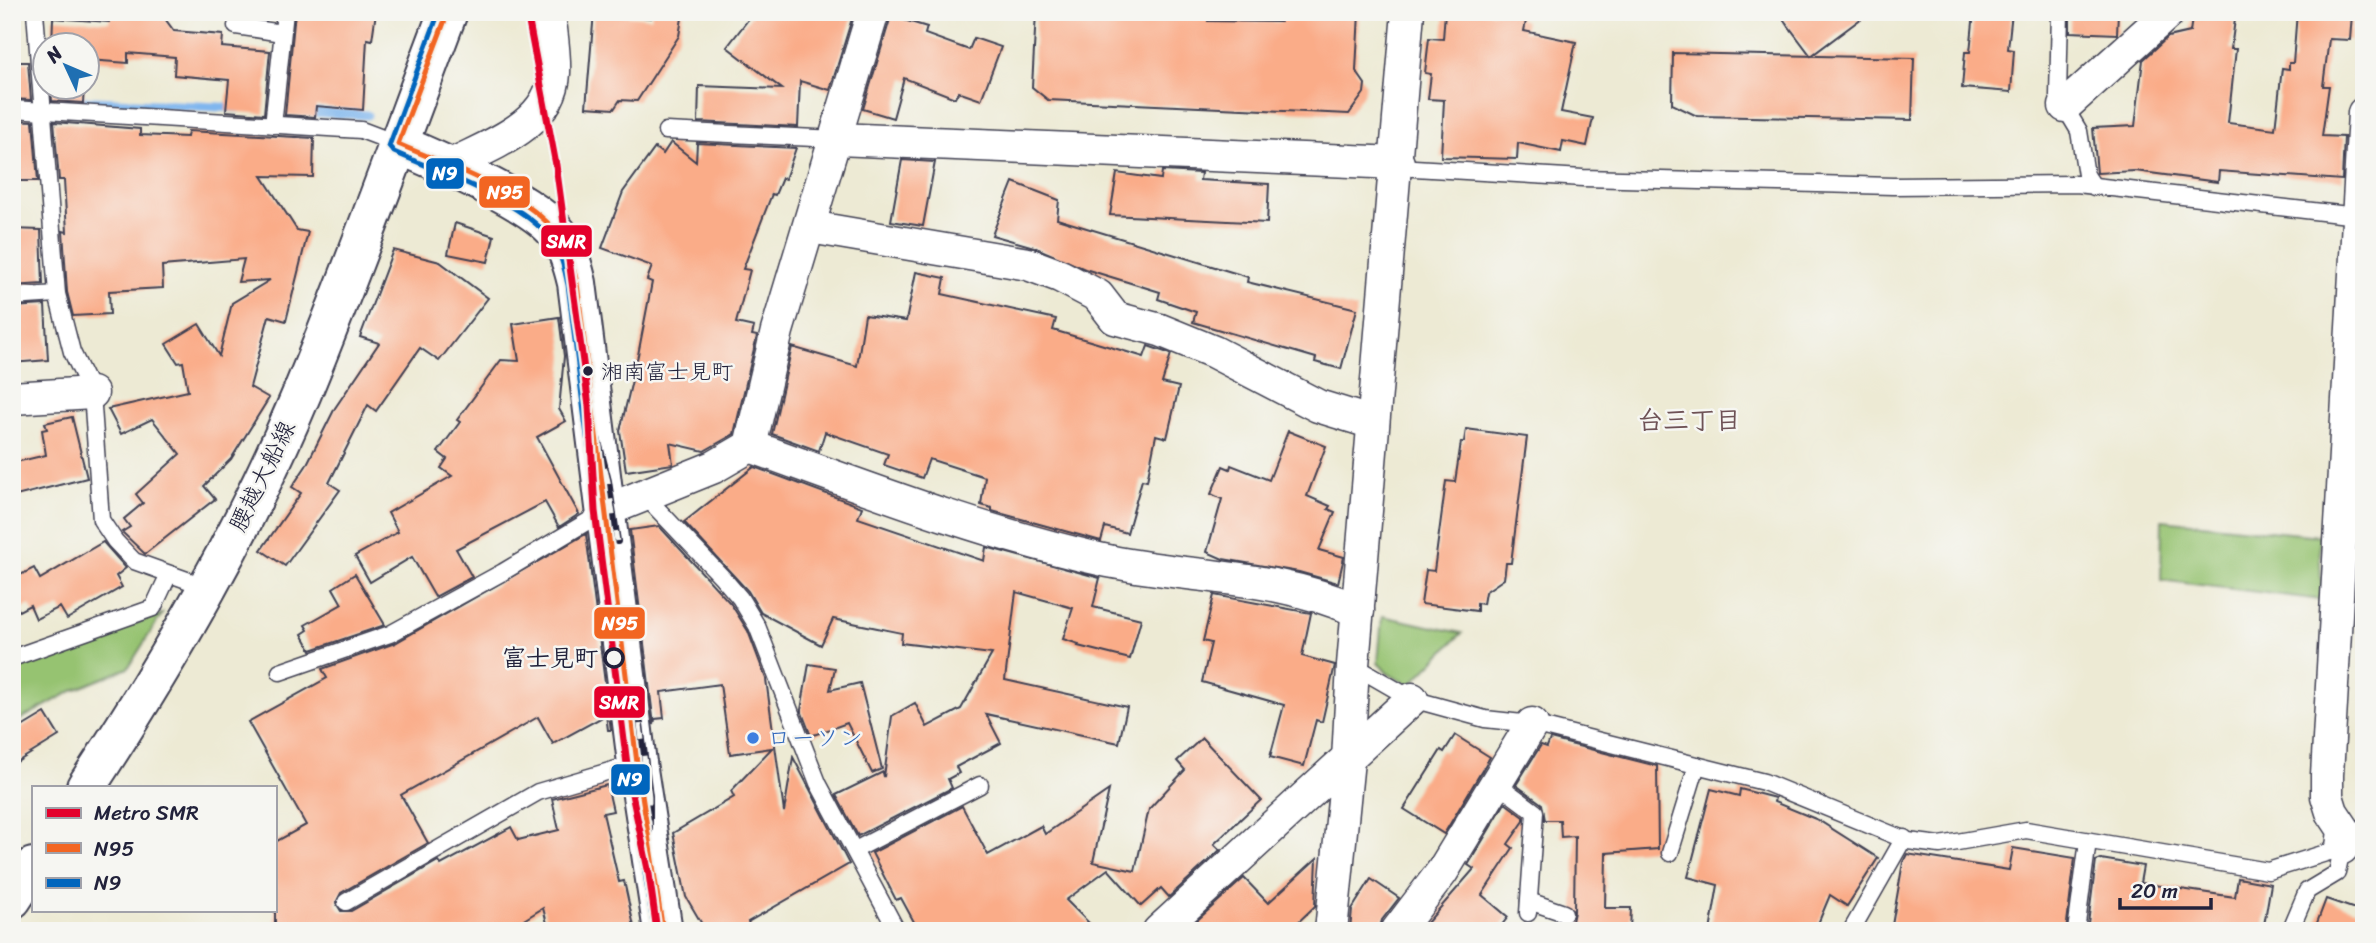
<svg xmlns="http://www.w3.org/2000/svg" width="2376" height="943" font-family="Sriracha,'Klee One',sans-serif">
	<rect width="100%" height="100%" fill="#f6f6f2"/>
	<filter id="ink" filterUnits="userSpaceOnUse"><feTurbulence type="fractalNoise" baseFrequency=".0143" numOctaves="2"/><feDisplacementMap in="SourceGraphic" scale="14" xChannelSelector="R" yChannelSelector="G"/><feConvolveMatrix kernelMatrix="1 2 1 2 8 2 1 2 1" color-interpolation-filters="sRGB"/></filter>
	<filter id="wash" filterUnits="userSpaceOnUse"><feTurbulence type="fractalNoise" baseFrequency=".00686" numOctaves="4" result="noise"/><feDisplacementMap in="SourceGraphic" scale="28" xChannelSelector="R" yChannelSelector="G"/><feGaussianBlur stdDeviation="1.57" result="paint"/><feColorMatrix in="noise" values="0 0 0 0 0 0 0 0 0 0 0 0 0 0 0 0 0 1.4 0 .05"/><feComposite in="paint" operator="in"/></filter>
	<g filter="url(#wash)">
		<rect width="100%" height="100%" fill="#edead4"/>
		<g fill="#96c371" stroke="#5c7256" stroke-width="2">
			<path d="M2162,520L2319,536L2322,600L2161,580Z"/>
			<path d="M162,614L128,668L74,690L12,724V667Z"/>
			<path d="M1382,616L1462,633L1410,685L1390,675L1378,663Z"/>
		</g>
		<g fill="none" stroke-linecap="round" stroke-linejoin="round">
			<g stroke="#7fb6ee" stroke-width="9">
				<path d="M73,100L238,108"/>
				<path d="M306,112L367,115"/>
			</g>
		</g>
		<g id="blocks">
			<g fill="#faac88">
				<path d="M146,12H160L174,31L223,35L222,47L270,51L264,114L226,111L229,80L174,75L175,57L128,53V63L88,60V46H52L53,18L109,22L110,14L146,17Z"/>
				<path d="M295,12H376L372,40L367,39L363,110L316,106L315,117L285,115Z"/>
				<path d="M594,12L651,18L652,12H683L679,36L637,101L620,100L614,109L586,107Z"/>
				<path d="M754,12H854L830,90L800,81L798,127L698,122L699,86L782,89L727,47Z"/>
				<path d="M1036,12H1210L1208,21L1280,22L1281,12H1359L1356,71L1365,84L1364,93L1349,114L1048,100L1032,87Z"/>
				<path d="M1445,12H1521L1519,19L1526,21L1524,31L1576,42L1561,112L1593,118L1587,146L1563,141L1561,152L1518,143L1517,159L1441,157L1444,100L1428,99L1431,74L1425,73L1429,38L1443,39Z"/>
				<path d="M1778,12H1870L1811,56Z"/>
				<path d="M1974,12H2012L2008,49L2014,50L2011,92L1962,88L1965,52H1970Z"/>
				<path d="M2070,12H2118L2117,34L2070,32Z"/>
				<path d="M2193,12H2236L2231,49H2236L2228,123L2275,129L2282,68L2289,69V63H2293L2297,12L2352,14L2350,40L2329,39L2323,86H2329L2322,136L2344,137L2342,180L2219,171L2218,182L2135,171L2097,173L2093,128L2135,126L2143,60L2168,37L2190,32Z"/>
				<path d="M891,16L927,27L925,34L969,50L974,38L1001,47L981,100L958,92L955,98L904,78L893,118L863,109Z"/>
				<path d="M1673,53L1914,58L1912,120L1697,116L1672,104Z"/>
				<path d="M12,62H28L31,100L12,99Z"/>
				<path d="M51,88H84L83,103L52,101Z"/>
				<path d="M12,120L33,121L38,181H12Z"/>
				<path d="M54,122L140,129V135L187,137L188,131L314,138L313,177L262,176L297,230L308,232L286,321L269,316L250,387L269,398L231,459L204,486L215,499L145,554L122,532L130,527L124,519L143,503L136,494L180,454L152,419L121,434L108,409L188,391L183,362L178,363L166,344L199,324L219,356L232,303L270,280L238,282L244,259L162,266L163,288L109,291L110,314L73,316L67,292L63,231L67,232L64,180H59Z"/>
				<path d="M671,142L696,162L697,143L796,148L785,179L782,178L775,195L772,194L743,269L750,270L736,323L754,327L752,335L757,336L734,434L704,451L670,443L673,464L626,471L620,431L638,355L652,282L647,280L652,266L602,248L623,192L655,148L663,154Z"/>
				<path d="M902,160L935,162L923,226L891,221Z"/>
				<path d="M1162,171L1201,173L1200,180L1269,184L1267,223L1110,215L1117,173L1161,179Z"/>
				<path d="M1013,182L1059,200L1057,219L1248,277L1247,282L1357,309L1341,369L1315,362L1316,358L1193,322L1196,312L1158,299L1160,292L1085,269L1034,247L992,235Z"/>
				<path d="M455,223L494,236L488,262L448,254Z"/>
				<path d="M12,229L41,230L43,284L12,286Z"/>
				<path d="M393,250L440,262L488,298L439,361L420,348L376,411L368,405L329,483L340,490L285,566L261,550L301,493L292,487L306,466L335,408L379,343L360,337Z"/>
				<path d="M916,272L945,278L942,294L1056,319L1053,330L1144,357L1148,346L1171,354L1162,383L1179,387L1167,438L1156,435L1147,481L1142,480L1127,533L1105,527L1101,541L992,511V508L981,505L985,477L929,459L922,478L884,465L888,454L825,432L819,451L772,434L792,347L857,366L865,315L906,321Z"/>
				<path d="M45,305L48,360L12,363V307Z"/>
				<path d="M559,317L564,356L559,409L566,421L537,437L579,514L559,527L545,502L456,549L472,577L435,597L412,557L370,582L355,556L398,532L388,513L452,476L441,468L447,459L438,452L460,422L457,420L501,360L519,361L513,324Z"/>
				<path d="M72,417L87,478L12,497V463L46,455L42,430L47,429L45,423Z"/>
				<path d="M1466,429L1527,437L1511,563H1506L1504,579L1485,592L1483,604L1477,603V611L1421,604L1426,570L1434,571L1446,481L1455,482L1461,442H1464Z"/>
				<path d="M1288,431L1326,446L1307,496L1330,506L1328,509L1335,512L1319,550L1344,557L1338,583L1299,572L1223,559L1207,552L1222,499L1211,494L1223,466L1230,469L1231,465L1269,480Z"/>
				<path d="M754,467L862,507L858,518L984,561L986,547L1100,578L1093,607L1141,619L1130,659L1078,646L1079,644L1063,639L1073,608L1016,592L1005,680L1127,707L1119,743L986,714L1001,743L956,767L959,773L948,779L952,788L858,836L836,795L883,772L884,777L892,716L915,703L927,727L961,709L992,654L901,643L902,633L833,619L821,645L761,613L748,591L684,522Z"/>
				<path d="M659,526L731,604L748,631L766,679L784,812L793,757L849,864L748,922L753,931H706L686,897L673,833L734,797L731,791L772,748L730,754L720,684L661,692L664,718L655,719L654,725L630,530Z"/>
				<path d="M586,534L611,730H608L606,715L553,744L538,717L401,795L428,843L341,893L336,903L341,911H351L438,861L441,865L511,827L518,840L559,830L552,799L607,785L613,811L603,813L619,882L624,881L635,931H549L543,908L506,931H275V842L306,825L248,722L327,678L322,669L395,643Z"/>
				<path d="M103,542L126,568L116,576L122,587L67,619L60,607L36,619L30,605L19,611L12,597V579L34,568L40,579Z"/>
				<path d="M355,574L385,625L311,650L302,634L308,630L305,625L342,604L333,588Z"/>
				<path d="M1214,595L1311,613L1302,656L1335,665L1322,722L1316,720L1304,766L1270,757L1284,705L1202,682L1211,643L1203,641Z"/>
				<path d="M809,664L835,668L830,690L860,683L882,769L872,773L847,723L811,736L801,710Z"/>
				<path d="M45,713L59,736L12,765V733Z"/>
				<path d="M1455,735L1490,757L1444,834L1404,809L1441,750L1444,752Z"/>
				<path d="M1202,738L1261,800L1214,844L1220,850L1169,897L1161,888L1141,906L1108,869L1066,900L1097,931H919L901,898L896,900L872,853L962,806L988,855L1041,826L1045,834L1109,790L1093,862L1135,871L1149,809L1185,770L1177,761Z"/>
				<path d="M1550,739L1657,766L1658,849L1606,853L1605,908H1631L1630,931H1570L1574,912L1575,836L1561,837L1560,820H1545L1542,804L1516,785L1541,745L1547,747Z"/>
				<path d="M1711,789L1739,796L1740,789L1775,798L1774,802L1818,820L1878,858L1847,906L1830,895L1815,931H1710L1718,885L1688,877Z"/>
				<path d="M1505,803L1524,817V821L1508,844L1513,848L1482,895L1508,917L1497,931H1420L1474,869L1468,865Z"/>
				<path d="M2013,848L2075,858L2066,931H1891L1903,862L1907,854L2009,870Z"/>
				<path d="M1317,858L1315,906L1289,931H1199L1193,924L1244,878L1268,903Z"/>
				<path d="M2101,859L2143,866L2140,883L2235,897L2238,878L2271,884L2263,931H2087L2096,861Z"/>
				<path d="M1371,879L1399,898L1382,920L1379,931H1350L1352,909Z"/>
				<path d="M2326,899L2364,912V931H2314Z"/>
			</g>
		</g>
	</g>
	<g filter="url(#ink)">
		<use href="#blocks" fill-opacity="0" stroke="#404052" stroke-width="2"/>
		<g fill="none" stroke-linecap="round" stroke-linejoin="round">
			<defs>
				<g id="lane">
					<path d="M35,12L57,294L72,352L92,393L101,520L115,541L134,561L209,588"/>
					<path d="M2060,12L2058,96L2079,131L2086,175L2094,187"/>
					<path d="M236,26L282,33"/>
					<path d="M12,109L361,130L398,144"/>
					<path d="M273,125L285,12"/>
					<path d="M666,131L837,139"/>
					<path d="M1397,167L1583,178L1893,186L2077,184L2357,216"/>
					<path d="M12,297L57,294"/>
					<path d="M644,495L722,577L740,598L757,626L818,783L897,931"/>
					<path d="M12,658L153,608L169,574"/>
					<path d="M1353,665L1412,699L1485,719L1532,724L1764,782L1908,841L1940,845L2026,830L2268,871L2342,848L2337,873L2307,891L2290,931"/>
					<path d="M280,672L390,634L503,572L605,511"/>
					<path d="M1496,783L1535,812L1528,913"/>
					<path d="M855,850L980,785"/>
					<path d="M1670,853L1697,765"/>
					<path d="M1529,901L1564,913"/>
					<path d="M346,902L538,792L637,763"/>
					<path d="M1851,931L1904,838"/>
					<path d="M2076,931L2088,841"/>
				</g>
				<g id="street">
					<path d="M2065,106L2169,12"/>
					<path d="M837,139L1398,163"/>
					<path d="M449,166C488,146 552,125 554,73C555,53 551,32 549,12"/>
					<path d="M810,227L1028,264L1060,276L1098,296L1115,318L1160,330L1214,352L1318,406L1373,423"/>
					<path d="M12,398L92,393"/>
					<path d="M750,446C864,487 980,532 1099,559C1185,579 1276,573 1358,611"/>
					<path d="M605,511L714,467L750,446L777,331L873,12"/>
					<path d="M2342,848L2344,830L2332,812L2327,796V775L2364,113"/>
					<path d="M1159,931L1412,699"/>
					<path d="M1331,931L1348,760L1353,665L1408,12"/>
					<path d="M1397,931L1442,872L1532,724"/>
				</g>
				<g id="secondary">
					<path d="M398,144C437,161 533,201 557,233C568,247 573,266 577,283L637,763L663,931"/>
					<path d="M86,787C168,662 244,532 302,393C354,268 400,139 448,12"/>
					<path d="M12,899L33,867"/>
				</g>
			</defs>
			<use href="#lane" stroke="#404052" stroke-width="19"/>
			<use href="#street" stroke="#404052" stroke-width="35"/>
			<use href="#secondary" stroke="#404052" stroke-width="42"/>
			<use href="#lane" stroke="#fff" stroke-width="16"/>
			<use href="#street" stroke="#fff" stroke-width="32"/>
			<use href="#secondary" stroke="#fff" stroke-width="38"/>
			<defs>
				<g id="rail">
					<path d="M589,406L608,481L617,541"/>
					<path d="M640,724L649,796V874"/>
				</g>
			</defs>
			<use href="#rail" stroke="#22223b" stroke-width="8"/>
			<use href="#rail" stroke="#f6f6f2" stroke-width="5" stroke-dasharray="16" stroke-linecap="butt"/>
			<defs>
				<path id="bus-1" d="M448,12L398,144C447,165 523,191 557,233C569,247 573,266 577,283L637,763L663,931"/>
				<path id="bus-2" d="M439,12L389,146L394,152C441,173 517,198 551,239C561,252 565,269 568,285L628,764L654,931"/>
			</defs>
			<use href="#bus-1" stroke="#f6f6f2" stroke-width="10"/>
			<use href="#bus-2" stroke="#f6f6f2" stroke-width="10"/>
			<use href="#bus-1" stroke="#f26522" stroke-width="5"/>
			<use href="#bus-2" stroke="#0065bd" stroke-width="5"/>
			<defs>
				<path id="metro-1" d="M527,12L556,165L589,406L595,511L629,780L649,874L657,931"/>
			</defs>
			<use href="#metro-1" stroke="#f6f6f2" stroke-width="12"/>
			<use href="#metro-1" stroke="#e4002b" stroke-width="7"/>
		</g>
	</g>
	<circle fill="#22223b" stroke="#f6f6f2" stroke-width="2.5" cx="588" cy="371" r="6"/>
	<circle fill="#f6f6f2" stroke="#22223b" stroke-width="3.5" cx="614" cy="658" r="9"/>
	<circle fill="#3f7fe0" stroke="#f6f6f2" stroke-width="2.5" cx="753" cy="738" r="7"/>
	<g text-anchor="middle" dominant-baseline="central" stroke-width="5" stroke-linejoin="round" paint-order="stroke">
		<g font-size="22" fill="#22223b" stroke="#f6f6f2" text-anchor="start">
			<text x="601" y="371">湘南富士見町</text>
		</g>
		<g font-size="24" fill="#22223b" stroke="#f6f6f2">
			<text transform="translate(262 476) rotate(-64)">腰越大船線</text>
		</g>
		<g font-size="24" font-weight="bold" fill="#22223b" stroke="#f6f6f2" text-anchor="end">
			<text x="598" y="658">富士見町</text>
		</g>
		<g font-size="24" fill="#366cbe" stroke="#f6f6f2" text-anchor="start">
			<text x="767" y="738">ローソン</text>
		</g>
		<g font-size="26" font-weight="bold" fill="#6e5256" stroke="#f6f6f2">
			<text x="1689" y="420">台三丁目</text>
		</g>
	</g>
	<g stroke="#f6f6f2" stroke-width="2.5">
		<rect x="425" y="157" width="40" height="33" rx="7" fill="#0065bd"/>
		<rect x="478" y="175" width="53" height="34" rx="7" fill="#f26522"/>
		<rect x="540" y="224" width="53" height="34" rx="7" fill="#e4002b"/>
		<rect x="593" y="606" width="53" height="34" rx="7" fill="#f26522"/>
		<rect x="593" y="685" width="53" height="34" rx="7" fill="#e4002b"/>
		<rect x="610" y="763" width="41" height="33" rx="7" fill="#0065bd"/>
	</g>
	<g font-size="19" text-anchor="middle" font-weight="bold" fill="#fff">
		<text x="445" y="180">N9</text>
		<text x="505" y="199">N95</text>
		<text x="566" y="248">SMR</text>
		<text x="620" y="630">N95</text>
		<text x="619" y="709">SMR</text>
		<text x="630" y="786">N9</text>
	</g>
	<rect width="2376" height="943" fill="none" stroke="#f6f6f2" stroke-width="42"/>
	<rect x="32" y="786" width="245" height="126" fill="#f6f6f2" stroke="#a1a1a9" stroke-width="2"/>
	<rect x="46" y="808" width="35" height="10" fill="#e4002b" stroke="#a1a1a9" stroke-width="2"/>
	<text x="94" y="820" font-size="21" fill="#22223b">Metro SMR</text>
	<rect x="46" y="843" width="35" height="10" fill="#f26522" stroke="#a1a1a9" stroke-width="2"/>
	<text x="94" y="856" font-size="21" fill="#22223b">N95</text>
	<rect x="46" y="878" width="35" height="10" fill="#0065bd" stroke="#a1a1a9" stroke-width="2"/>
	<text x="94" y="890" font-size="21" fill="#22223b">N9</text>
	<g transform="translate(66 66) rotate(314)"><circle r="33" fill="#f6f6f2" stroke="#a1a1a9" stroke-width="2"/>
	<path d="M0-5L12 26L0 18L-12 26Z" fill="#1f6fb2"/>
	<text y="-10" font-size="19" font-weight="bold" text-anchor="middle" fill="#22223b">N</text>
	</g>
	<path d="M2120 898v10h91v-10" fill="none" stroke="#22223b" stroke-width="3.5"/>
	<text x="2131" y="898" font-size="21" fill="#22223b" stroke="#f6f6f2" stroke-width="5" paint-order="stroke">20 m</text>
</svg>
